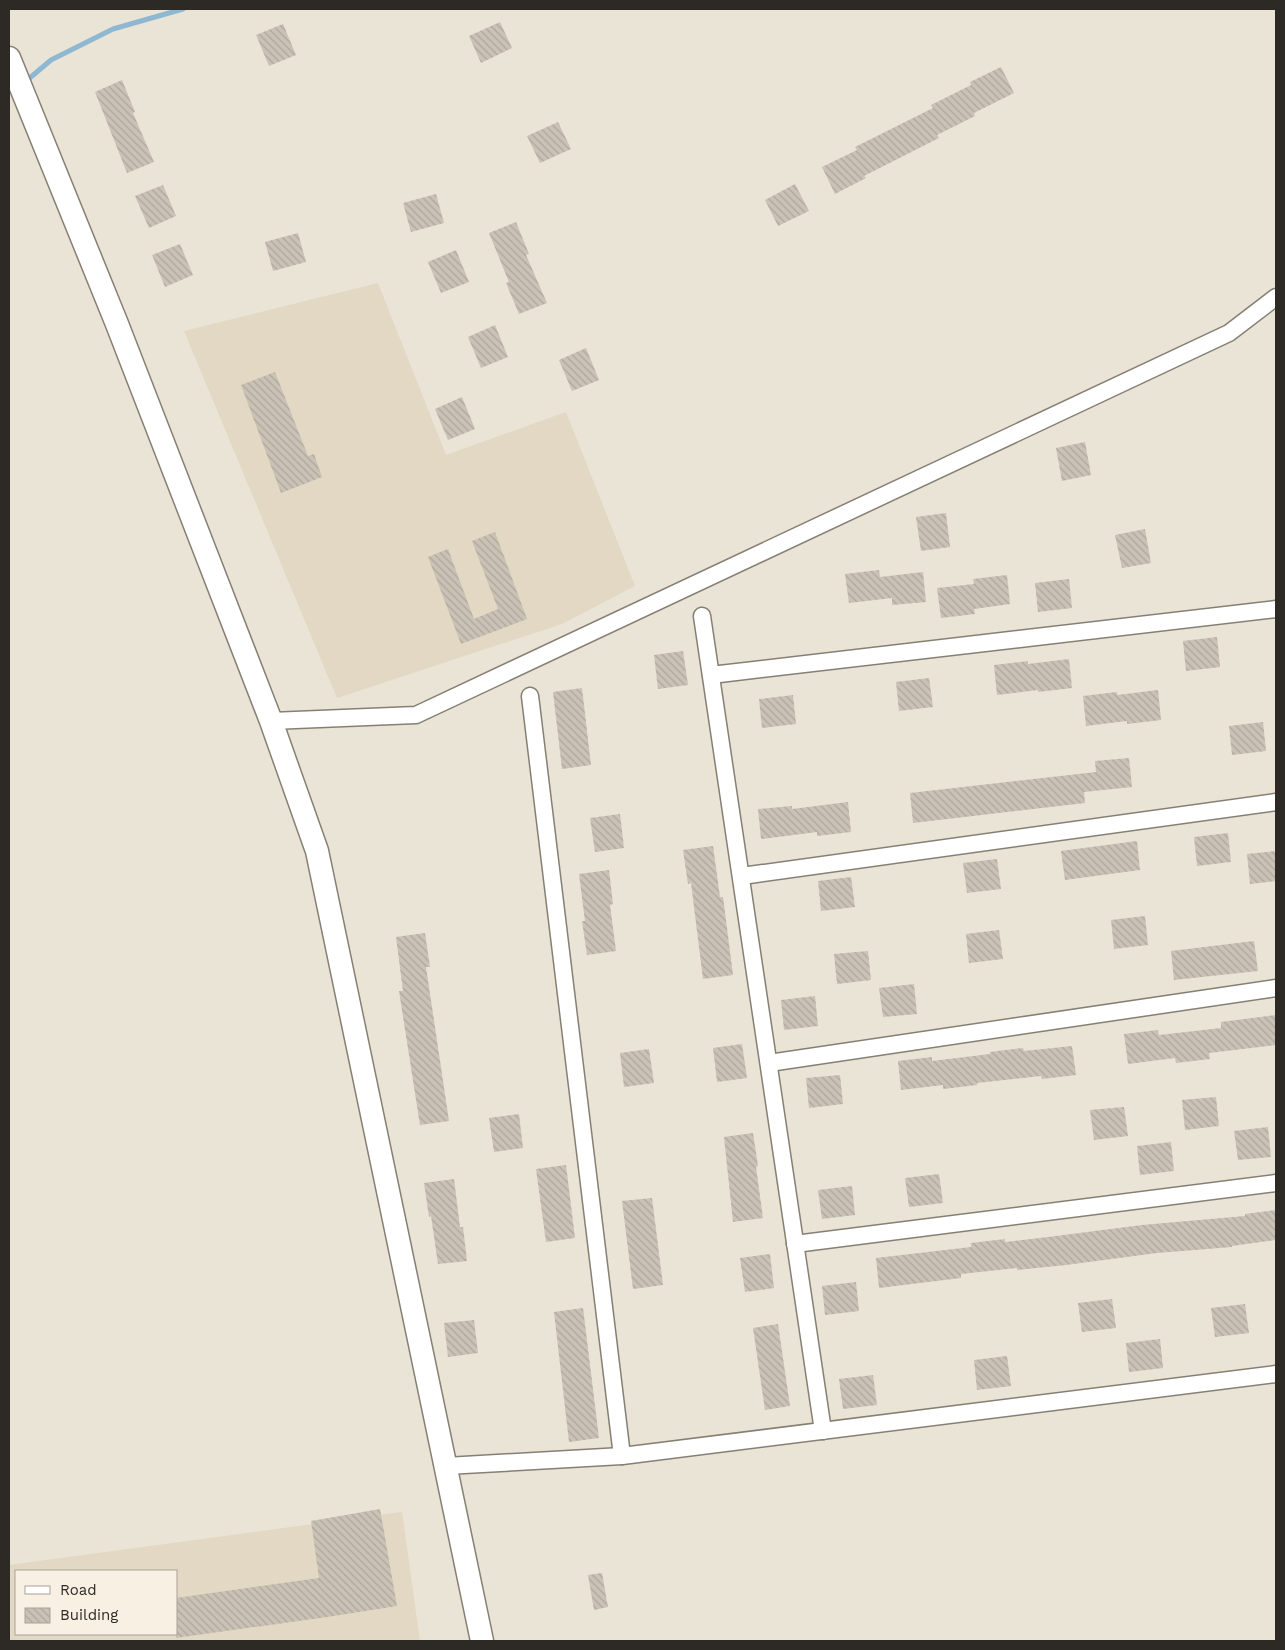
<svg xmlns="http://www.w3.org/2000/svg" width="1285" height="1650" font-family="'Work Sans',sans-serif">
	<defs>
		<pattern id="building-back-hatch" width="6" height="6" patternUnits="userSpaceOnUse" patternTransform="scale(1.25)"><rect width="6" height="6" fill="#c9c2b5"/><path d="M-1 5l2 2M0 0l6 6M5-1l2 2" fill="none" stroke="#ada79c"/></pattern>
	</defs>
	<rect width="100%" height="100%" fill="#eae4d6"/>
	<g fill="#e2d8c3" fill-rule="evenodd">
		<path d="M378,283L446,455L566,412L635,586L562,624L337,698L184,331Z"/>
		<path d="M402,1512L420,1641H9V1565ZM16,1571H176V1634H16Z"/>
	</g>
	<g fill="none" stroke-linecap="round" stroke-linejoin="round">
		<path stroke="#8eb8d1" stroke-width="5" d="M25,82L51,60L113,29L183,9"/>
	</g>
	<g fill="url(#building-back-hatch)">
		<path d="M500,22L512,48L481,63L469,36Z"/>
		<path d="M283,24L296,55L269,66L256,35Z"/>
		<path d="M1001,67L1014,93L974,113L975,116L937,135L939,138L864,176L866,178L835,194L822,167L857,150L855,147L933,108L931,105L971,85L970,82Z"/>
		<path d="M122,80L135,112L133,113L154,162L127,173L95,92Z"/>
		<path d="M558,122L571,149L540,163L527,136Z"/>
		<path d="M795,184L809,211L778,226L765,200Z"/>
		<path d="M163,185L176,216L149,228L135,196Z"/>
		<path d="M436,194L444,223L411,232L403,203Z"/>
		<path d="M516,222L529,254L526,255L547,303L519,314L506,283L509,282L489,233Z"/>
		<path d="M298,233L306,262L273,271L265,242Z"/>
		<path d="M180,244L193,275L165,287L152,255Z"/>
		<path d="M456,250L469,282L441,293L428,262Z"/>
		<path d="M495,325L508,357L481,368L468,337Z"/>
		<path d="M586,348L599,380L572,391L559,360Z"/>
		<path d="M275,372L308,456L314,454L322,477L281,493L241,385Z"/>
		<path d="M462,397L475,429L448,440L435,409Z"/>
		<path d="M1085,442L1091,475L1062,481L1056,448Z"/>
		<path d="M946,513L950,547L921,551L916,517Z"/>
		<path d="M1145,529L1151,563L1122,568L1115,535Z"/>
		<path d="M495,532L527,619L461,644L428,557L448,549L474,619L498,609L472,541Z"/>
		<path d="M879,570L880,577L923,572L926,602L892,605V598L849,603L845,574Z"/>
		<path d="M1007,575L1010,604L974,609L975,614L941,618L937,588L974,584L973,579Z"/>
		<path d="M1069,579L1072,608L1038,612L1035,583Z"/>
		<path d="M1217,637L1220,667L1186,671L1183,641Z"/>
		<path d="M683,651L688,685L658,689L654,655Z"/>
		<path d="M1069,659L1072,688L1038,692V690L997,695L994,665L1028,661V664Z"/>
		<path d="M929,678L933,707L899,711L896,682Z"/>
		<path d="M582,688L591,765L562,769L553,692Z"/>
		<path d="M1158,690L1161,720L1127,724V721L1086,726L1083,696L1117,692V695Z"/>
		<path d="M793,695L796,724L762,728L759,699Z"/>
		<path d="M1263,722L1266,751L1232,755L1229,726Z"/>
		<path d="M1129,758L1132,787L1084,792L1085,803L913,823L910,793L1096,772L1095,761Z"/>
		<path d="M848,802L851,832L817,836V832L761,839L758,809L792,806V809Z"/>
		<path d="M620,814L624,848L595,852L590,818Z"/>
		<path d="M1228,833L1231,862L1197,866L1194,837Z"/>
		<path d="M1137,841L1140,870L1065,880L1061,851Z"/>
		<path d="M713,846L720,897H723L733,975L703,979L691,883L688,884L683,850Z"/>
		<path d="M1276,851V881L1250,884L1247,854Z"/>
		<path d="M997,859L1001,889L967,893L963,863Z"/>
		<path d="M609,870L613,904L610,905L616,951L587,955L582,921H585L579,874Z"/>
		<path d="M851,877L855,907L821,911L818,881Z"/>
		<path d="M1145,916L1148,945L1114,949L1111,920Z"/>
		<path d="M999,930L1003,959L969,963L966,934Z"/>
		<path d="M425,933L430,967H426L449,1121L420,1125L399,991H403L396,937Z"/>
		<path d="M1254,941L1258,971L1174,980L1171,951Z"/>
		<path d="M868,951L871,980L837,984L834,954Z"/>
		<path d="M914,984L917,1014L883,1017L879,988Z"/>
		<path d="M815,996L818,1026L784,1030L781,1000Z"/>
		<path d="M1276,1015V1045L1209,1053L1210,1059L1176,1063L1175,1058L1128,1064L1124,1034L1158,1030L1159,1035L1221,1028V1022Z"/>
		<path d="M742,1044L747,1078L717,1082L713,1048Z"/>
		<path d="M1072,1046L1076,1075L1042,1079L1041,1076L977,1083V1085L943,1089V1085L901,1090L898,1061L932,1057V1061L990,1054V1052L1023,1048L1024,1051Z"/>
		<path d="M649,1049L654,1083L624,1087L620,1053Z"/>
		<path d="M840,1075L843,1104L809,1108L806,1078Z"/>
		<path d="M1216,1097L1219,1126L1185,1130L1182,1100Z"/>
		<path d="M1124,1107L1128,1136L1094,1140L1090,1110Z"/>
		<path d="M519,1114L523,1148L494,1152L489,1118Z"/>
		<path d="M1268,1127L1271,1157L1238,1160L1234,1131Z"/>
		<path d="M753,1133L758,1166L756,1167L763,1218L733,1222L724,1137Z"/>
		<path d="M1171,1142L1174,1171L1140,1175L1137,1146Z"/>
		<path d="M566,1165L575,1238L546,1242L536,1169Z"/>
		<path d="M939,1174L943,1203L909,1207L905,1178Z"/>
		<path d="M454,1179L460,1227H463L467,1261L438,1264L431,1216L429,1217L424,1183Z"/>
		<path d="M852,1186L855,1215L822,1219L818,1190Z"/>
		<path d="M652,1198L663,1285L633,1289L622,1201Z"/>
		<path d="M1276,1210V1240L1232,1246V1247L1157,1253L1066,1265L1017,1270V1268L961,1274V1278L879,1288L876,1258L971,1247V1243L1005,1239V1242L1048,1237L1142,1225L1245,1216V1214Z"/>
		<path d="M770,1254L774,1288L745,1292L740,1258Z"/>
		<path d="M856,1282L859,1311L825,1315L822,1286Z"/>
		<path d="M1112,1299L1116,1328L1082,1332L1078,1303Z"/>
		<path d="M1245,1304L1249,1333L1215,1337L1211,1308Z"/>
		<path d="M583,1308L599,1438L569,1442L554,1312Z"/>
		<path d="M474,1320L478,1353L448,1357L444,1323Z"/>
		<path d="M778,1324L790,1406L765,1410L753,1328Z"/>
		<path d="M1160,1339L1163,1368L1129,1372L1126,1343Z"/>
		<path d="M1007,1356L1011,1386L977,1390L974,1360Z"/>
		<path d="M873,1375L877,1405L843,1409L839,1379Z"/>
		<path d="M380,1509L397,1606L327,1617L176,1638V1598L319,1578L311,1521Z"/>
		<path d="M602,1573L608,1607L594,1610L588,1575Z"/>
	</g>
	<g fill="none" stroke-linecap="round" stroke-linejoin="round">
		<defs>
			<g id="street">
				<path d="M702,616L823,1431"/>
				<path d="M711,675L1276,609"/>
				<path d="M530,696L622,1456"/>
				<path d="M271,721L416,715L1229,333L1276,297"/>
				<path d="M742,876L1276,802"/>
				<path d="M769,1063L1276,988"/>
				<path d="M795,1244L1276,1183"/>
				<path d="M446,1466L622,1456L1276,1374"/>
			</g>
			<path id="secondary" d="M9,58L117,324L271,721L317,851L482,1641"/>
		</defs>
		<use href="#street" stroke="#867f73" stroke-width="19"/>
		<use href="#secondary" stroke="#867f73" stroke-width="25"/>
		<use href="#street" stroke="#fff" stroke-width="16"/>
		<use href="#secondary" stroke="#fff" stroke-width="22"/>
	</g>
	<rect width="1285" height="1650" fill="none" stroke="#2d2a25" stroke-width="20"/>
	<rect x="15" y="1570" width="162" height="65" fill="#f8f1e3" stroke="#a7a197"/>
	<rect x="25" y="1586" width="25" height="8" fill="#ffffff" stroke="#a7a197"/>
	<text x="60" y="1595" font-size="15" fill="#2d2a25">Road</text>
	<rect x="25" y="1608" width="25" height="15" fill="url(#building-back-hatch)" stroke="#a7a197"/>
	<text x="60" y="1620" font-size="15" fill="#2d2a25">Building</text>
</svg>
